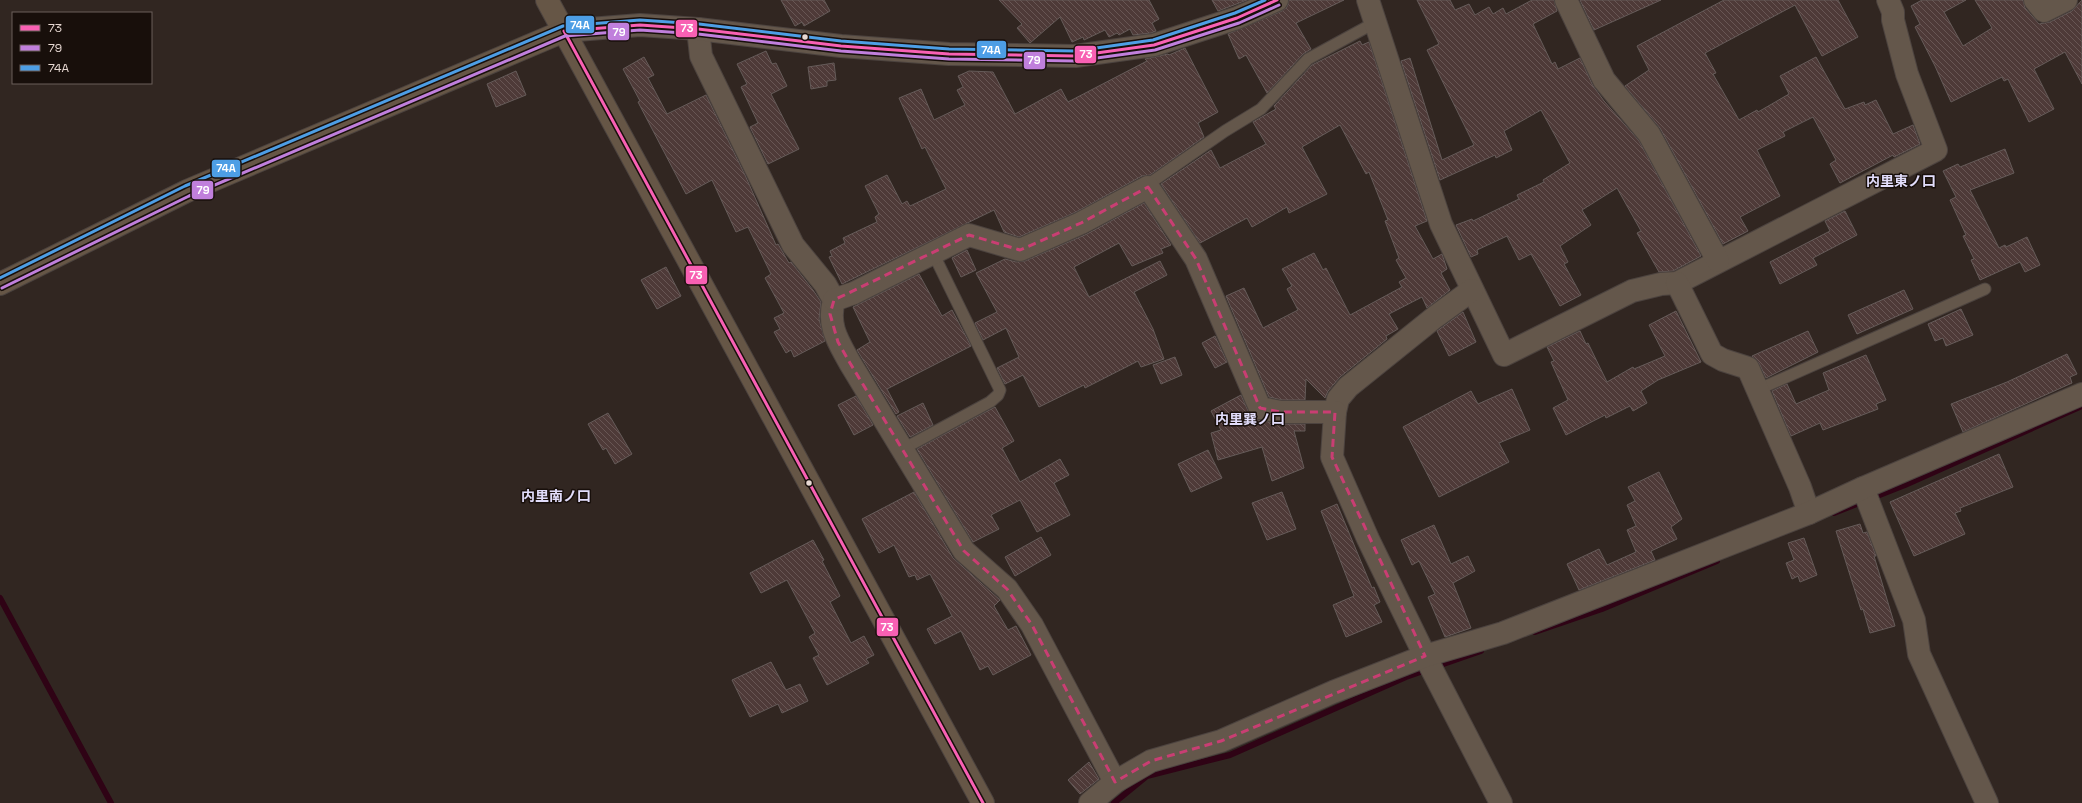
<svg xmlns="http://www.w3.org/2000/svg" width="2082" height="803" font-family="'Space Grotesk','Noto Sans JP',sans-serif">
	<defs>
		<pattern id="building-back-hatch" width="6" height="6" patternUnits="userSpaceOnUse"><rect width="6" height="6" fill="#4e3a38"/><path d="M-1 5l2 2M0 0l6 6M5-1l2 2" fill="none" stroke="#685654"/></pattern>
	</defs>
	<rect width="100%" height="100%" fill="#312621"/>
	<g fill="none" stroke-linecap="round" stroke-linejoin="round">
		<g stroke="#2f0315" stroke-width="6">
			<path d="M1834,513L1905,485L2082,406"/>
			<path d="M0,598L111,803"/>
			<path d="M1535,632L1602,609L1717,561"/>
			<path d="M1114,803L1147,776L1230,755L1406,677L1481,651"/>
		</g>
	</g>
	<g fill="url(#building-back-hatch)" stroke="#655b59">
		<path d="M781,0H824L830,11L804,26L802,22L795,26Z"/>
		<path d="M999,0H1149L1159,19L1152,23L1156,31L1151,33L1133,35L1130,29L1119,35L1117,33L1109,37L1105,30L1084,40L1083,37L1072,42L1060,17L1030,43L1017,28L1022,24Z"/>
		<path d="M1212,0H1247L1218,11Z"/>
		<path d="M1289,0H1344L1296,23L1311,49L1303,54L1267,93L1246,55L1239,59L1228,34L1282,11L1287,7Z"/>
		<path d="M1417,0H1450L1455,10L1469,4L1475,15L1489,7L1493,14L1503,8L1506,14L1532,0H1554L1557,11L1533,24L1552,64L1555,62L1558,69L1580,58L1593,86L1604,101L1639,141L1701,256L1673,271L1659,272L1637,233L1641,231L1617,188L1582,210L1591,225L1560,246L1568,262L1564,264L1581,295L1560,306L1531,254L1519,260L1507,236L1477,250L1478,254L1471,257L1456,225L1472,219L1473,221L1519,199L1517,195L1544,182L1543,180L1570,163L1541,110L1504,131L1512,150L1496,158L1495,155L1440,180L1401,61L1410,58L1442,160L1474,145L1427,50L1439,44Z"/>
		<path d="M1580,0H1661L1594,30Z"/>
		<path d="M1724,0H1838L1858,37L1822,56L1795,5L1705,53L1716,73L1713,74L1739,120L1757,110L1758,112L1789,94L1780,76L1816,57L1845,109L1864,102L1865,105L1876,100L1893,134L1913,125L1920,144L1894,157L1893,155L1840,183L1830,164L1836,160L1813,117L1783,132L1785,136L1757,150L1780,196L1740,217L1748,231L1723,244L1660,128L1625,86L1649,70L1637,46Z"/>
		<path d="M1922,0H1966L1944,12L1963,46L1992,28L1975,0H2023L2025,8L2039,24L2050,22L2072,11L2082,0V84L2065,52L2034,69L2054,109L2029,122L2008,79L2004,81L2002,77L1951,102L1935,66L1915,27L1920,24L1911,6Z"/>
		<path d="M1360,41L1362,45L1369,42L1427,221L1415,226L1433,259L1442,254L1447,269L1441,273L1450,290L1427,308L1422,297L1389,314L1398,329L1386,336L1387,339L1340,377L1328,391L1325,398L1306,379L1305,400H1282L1269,397L1226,296L1244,288L1263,328L1298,310L1287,289L1292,286L1282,269L1314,253L1323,270L1326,268L1350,315L1402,287L1399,282L1406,278L1396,260L1399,258L1385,221L1388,220L1369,172L1366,174L1340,125L1302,147L1327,194L1289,213L1287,207L1252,227L1247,218L1200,243L1161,184L1211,150L1220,168L1266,144L1253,122L1276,109L1274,106L1312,65Z"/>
		<path d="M1185,48L1218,112L1198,123L1204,137L1150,175L1142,176L1076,212L1019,237L1004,232L994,210L842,284L829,257L832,256L830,251L845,243L843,238L877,222L875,217L879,214L865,186L887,175L902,204L907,201L910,206L946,189L925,147L922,149L899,98L921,89L934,120L965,105L957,90L963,87L958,76L969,71L993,72L1015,114L1061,89L1068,102L1147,61L1145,59L1168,54L1169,55Z"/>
		<path d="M766,51L772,64L776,63L787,86L771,94L799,149L768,164L750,127L758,123L741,87L747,84L737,64Z"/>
		<path d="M644,57L654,75L648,78L667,114L706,95L745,175L776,245L778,244L789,263L791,262L813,290L821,302L819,319L825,341L794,357L791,350L786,353L774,332L780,329L774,318L784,313L765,278L771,274L748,227L736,232L712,180L686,194L638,102L640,101L623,69Z"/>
		<path d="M834,63L836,80L827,81V86L811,89L808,67Z"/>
		<path d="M516,71L526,95L496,107L487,84Z"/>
		<path d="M2005,149L2014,173L1970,190L1999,248L2005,245L2006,247L2027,237L2040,265L2025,272L2020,262L1980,280L1971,260L1974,259L1963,236L1966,235L1950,200L1956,197L1943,171L1958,164L1960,167Z"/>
		<path d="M1144,203L1171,245L1161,249L1163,253L1132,266L1119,243L1074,267L1089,297L1160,261L1167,275L1134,292L1153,329L1164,359L1141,367L1138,361L1085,388L1084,385L1039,407L1023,375L1005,384L997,368L1019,357L1006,328L983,340L975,323L997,312L976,273L1005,259L1016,262L1025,261L1087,234Z"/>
		<path d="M1845,211L1857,235L1813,258L1817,265L1780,284L1770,262L1830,231L1825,221Z"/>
		<path d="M967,250L976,270L961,277L952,258Z"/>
		<path d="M666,267L681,296L657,309L641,280Z"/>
		<path d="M919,274L942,316L952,310L971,346L887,389L899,412L896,414L857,350L870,342L853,307Z"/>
		<path d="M1904,290L1913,309L1857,334L1848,315Z"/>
		<path d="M1961,309L1973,335L1946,346L1943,338L1935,341L1928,324Z"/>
		<path d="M1676,311L1701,362L1658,380L1641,391L1647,403L1633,411L1630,406L1606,418L1605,415L1566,435L1553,408L1568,400L1551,362L1554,361L1547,347L1580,331L1586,344L1588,343L1607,382L1633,367L1634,369L1665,356L1649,325Z"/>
		<path d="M1463,312L1476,342L1449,356L1437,331Z"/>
		<path d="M1808,331L1818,352L1766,378L1759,363L1752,356Z"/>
		<path d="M1215,336L1227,362L1215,368L1202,343Z"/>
		<path d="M2067,354L2077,374L2070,377L2072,383L1963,432L1951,404L2007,382Z"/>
		<path d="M1866,355L1886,400L1876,404L1878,409L1823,430L1820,423L1791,436L1772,391L1787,384L1796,404L1829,390L1823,373Z"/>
		<path d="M1175,357L1182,375L1161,384L1153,365Z"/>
		<path d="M1512,389L1530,430L1499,443L1509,462L1439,497L1403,427L1471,391L1478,404Z"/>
		<path d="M1241,395L1249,413L1257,420L1281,424H1305V431H1294L1304,468L1272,481L1262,447L1218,460L1211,433L1221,430L1211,411Z"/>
		<path d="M856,396L873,425L854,435L838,405Z"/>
		<path d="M923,403L933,425L910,437L897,416Z"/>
		<path d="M995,407L1014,441L1002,448L1020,482L1060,459L1069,475L1054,483L1070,515L1037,532L1020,500L991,515L999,529L973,542L917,449Z"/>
		<path d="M608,413L632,454L615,464L606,448L603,450L588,424Z"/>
		<path d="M1208,450L1222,478L1191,492L1178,464Z"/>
		<path d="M1999,454L2013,487L1960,508L1961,511L1955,513L1965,534L1914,556L1890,502Z"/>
		<path d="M1659,472L1682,519L1671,527L1677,539L1651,551L1655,560L1579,590L1567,564L1599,549L1607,565L1636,552L1627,530L1636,526L1627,505L1635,501L1628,487Z"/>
		<path d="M914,492L953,558L1000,600L994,606L1008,630L1016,626L1031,655L993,675L988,666L980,670L961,631L935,644L927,629L952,616L930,574L917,580L915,575L909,577L894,545L879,553L862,519Z"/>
		<path d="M1282,492L1296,529L1267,540L1252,503Z"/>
		<path d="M1337,504L1372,588L1374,587L1380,602L1374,605L1382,622L1346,637L1333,605L1354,596L1321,511Z"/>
		<path d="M1860,524L1863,533L1867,532L1876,556H1874L1895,626L1870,633L1863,609L1861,610L1836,531Z"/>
		<path d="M1434,525L1451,564L1468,556L1475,571L1453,583L1471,628L1445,637L1428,597L1435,594L1419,561L1412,565L1401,540Z"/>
		<path d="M1041,537L1051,555L1015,576L1005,557Z"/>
		<path d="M1804,538L1817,575L1800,582L1798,576L1792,579L1786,563L1794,560L1788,543Z"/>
		<path d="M813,540L824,560L822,561L840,596L830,602L851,643L864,636L874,655L866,659L869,663L827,685L813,658L819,655L809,637L815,633L787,580L761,593L750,573Z"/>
		<path d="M771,662L786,690L800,684L808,701L782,713L778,704L750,717L732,680Z"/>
		<path d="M1089,762L1099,779L1080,794L1068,780Z"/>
	</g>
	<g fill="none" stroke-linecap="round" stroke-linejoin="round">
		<defs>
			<g id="service">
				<path d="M1148,187L1153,181L1225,131L1261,109L1308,59L1376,22"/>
				<path d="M1757,390L1985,289"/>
				<path d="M901,450L990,402L998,395L1000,390L933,253"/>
			</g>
			<g id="minor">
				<path d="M1368,0L1441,224L1504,355L1632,291L1661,284L1677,283L1936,150L1907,74L1893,20V12L1888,0"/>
				<path d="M1566,0L1604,80L1649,134L1718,261"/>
				<path d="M2035,0L2044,11L2066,0"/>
				<path d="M698,29L701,56L793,245L825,284L834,300C827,326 838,341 850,363L964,551L1007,589L1032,625L1115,782"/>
				<path d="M564,31L640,25L698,29L841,46L949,54L1075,56L1154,45L1237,18L1277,0"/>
				<path d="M1677,283L1712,354L1723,360L1748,368L1800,487L1809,513"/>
				<path d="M1472,290L1435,317L1348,387L1338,399L1335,412L1332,457L1368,539L1425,656L1501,803"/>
				<path d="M834,300L854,293L969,235L1020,250L1081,223L1148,187L1196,259L1260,408L1281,412H1335"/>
				<path d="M1863,488L1914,620L1919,654L1987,803"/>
				<path d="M1090,803L1115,782L1151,761L1221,741L1333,692L1425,656L1503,633L1809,513L1863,488L2082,394"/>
			</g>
			<g id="secondary">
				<path d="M547,0L983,803"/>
				<path d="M0,284L187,191L564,31"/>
			</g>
		</defs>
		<use href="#service" stroke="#4c433f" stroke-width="13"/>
		<use href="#minor" stroke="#4c433f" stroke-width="24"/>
		<use href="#secondary" stroke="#4c433f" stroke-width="24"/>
		<use href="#service" stroke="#64574b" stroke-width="11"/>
		<use href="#minor" stroke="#64574b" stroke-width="22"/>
		<use href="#secondary" stroke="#665646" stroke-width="22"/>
		<defs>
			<path id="bus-1" d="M983,803L564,31L640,25L698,29L841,46L949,54L1075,56L1154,45L1237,18L1277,0"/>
			<path id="bus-2" d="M2,288L189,196L565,36L640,30L698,34L841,51L949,59L1075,61L1155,50L1239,23L1279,5"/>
			<path id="bus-3" d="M0,278L185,186L563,26L640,20L699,24L841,41L949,49L1075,51L1153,40L1235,13L1265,0"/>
		</defs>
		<use href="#bus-1" stroke="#180f0b" stroke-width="6"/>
		<use href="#bus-2" stroke="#180f0b" stroke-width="6"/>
		<use href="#bus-3" stroke="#180f0b" stroke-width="6"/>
		<use href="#bus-1" stroke="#f860b3" stroke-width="3"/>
		<use href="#bus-2" stroke="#c07fdc" stroke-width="3"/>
		<use href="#bus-3" stroke="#4d9ee5" stroke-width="3"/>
	</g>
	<path fill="none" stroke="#c93e73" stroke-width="3" stroke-dasharray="8 5" stroke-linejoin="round" d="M1148,187L1196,259L1260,408L1281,412H1335L1332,457L1425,656L1221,741L1151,761L1115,782L1032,625L1007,589L964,551L850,363L838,342L830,314L834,300L969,235L1020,250L1081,223Z"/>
	<g fill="#e7d8d2" stroke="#180f0b" stroke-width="1.5">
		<circle cx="805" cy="37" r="3.5"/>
		<circle cx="809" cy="483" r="3.5"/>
	</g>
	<g text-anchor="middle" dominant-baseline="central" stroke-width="3" stroke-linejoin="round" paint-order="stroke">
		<g font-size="14" font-weight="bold" fill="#e2ddfb" stroke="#180f0b">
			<text x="1901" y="181">内里東ノ口</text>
			<text x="1250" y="419">内里巽ノ口</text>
			<text x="556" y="496">内里南ノ口</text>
		</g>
	</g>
	<g stroke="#180f0b" stroke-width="1.5">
		<rect x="565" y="15" width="30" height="19" rx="4" fill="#4d9ee5"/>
		<rect x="675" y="19" width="23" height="19" rx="4" fill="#f860b3"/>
		<rect x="607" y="22" width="23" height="19" rx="4" fill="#c07fdc"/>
		<rect x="976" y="40" width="31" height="19" rx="4" fill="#4d9ee5"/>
		<rect x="1074" y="45" width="23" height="19" rx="4" fill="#f860b3"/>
		<rect x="1023" y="51" width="23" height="19" rx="4" fill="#c07fdc"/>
		<rect x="211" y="159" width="30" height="19" rx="4" fill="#4d9ee5"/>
		<rect x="191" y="180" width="23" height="20" rx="4" fill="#c07fdc"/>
		<rect x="685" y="265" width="23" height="20" rx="4" fill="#f860b3"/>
		<rect x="876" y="617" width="23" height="20" rx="4" fill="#f860b3"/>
	</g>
	<g font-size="11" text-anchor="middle" font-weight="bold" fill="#fff">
		<text x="580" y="29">74A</text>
		<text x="687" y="32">73</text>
		<text x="619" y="36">79</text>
		<text x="991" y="54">74A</text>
		<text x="1086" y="58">73</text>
		<text x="1034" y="64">79</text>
		<text x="226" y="172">74A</text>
		<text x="203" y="194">79</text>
		<text x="696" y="279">73</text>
		<text x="887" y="631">73</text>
	</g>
	<rect x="12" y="12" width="140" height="72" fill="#180f0b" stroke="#6b5f5b"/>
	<rect x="20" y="25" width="20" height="6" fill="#f860b3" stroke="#6b5f5b"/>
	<text x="48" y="32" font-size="12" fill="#e7d8d2">73</text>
	<rect x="20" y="45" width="20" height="6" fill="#c07fdc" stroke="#6b5f5b"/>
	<text x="48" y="52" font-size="12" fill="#e7d8d2">79</text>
	<rect x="20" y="65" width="20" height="6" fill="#4d9ee5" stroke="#6b5f5b"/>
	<text x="48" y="72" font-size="12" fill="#e7d8d2">74A</text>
</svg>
